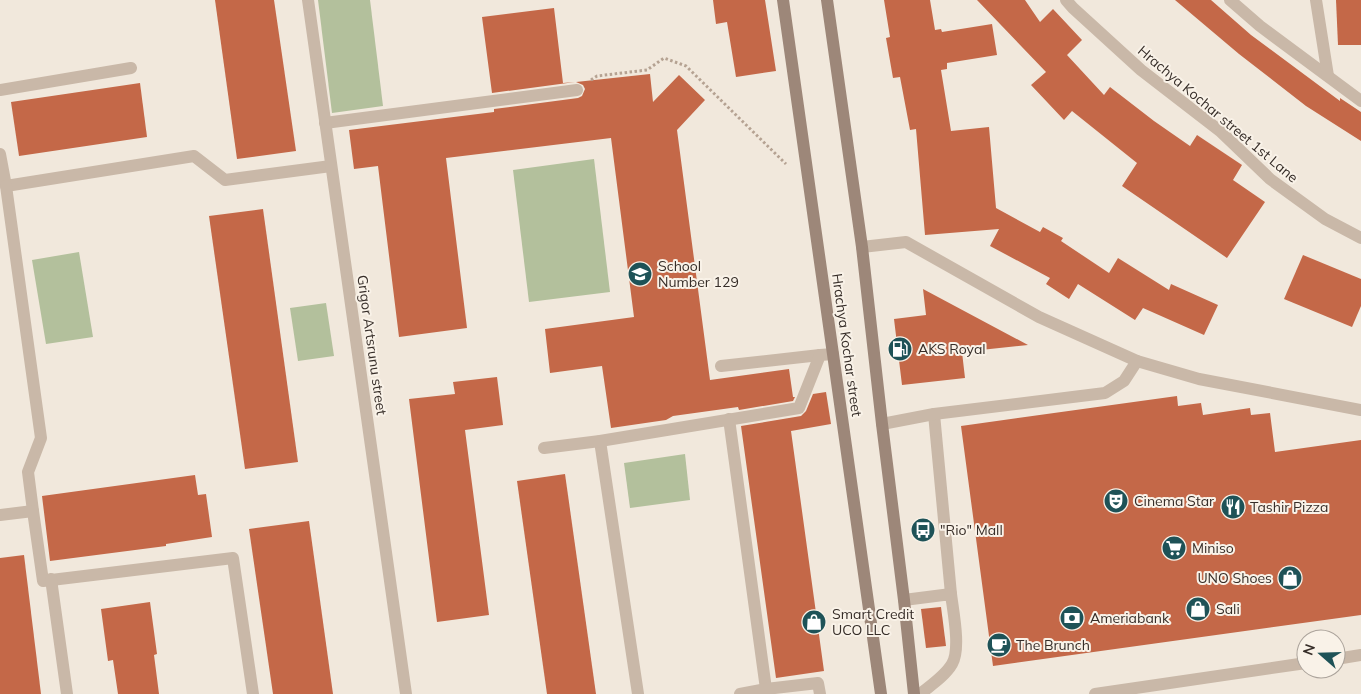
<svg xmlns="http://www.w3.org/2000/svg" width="1361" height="694" font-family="Mulish,sans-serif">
	<rect width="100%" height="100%" fill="#f1e8dc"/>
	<g fill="#b3c09c">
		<path d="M318,0H370L383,106L332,113Z"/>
		<path d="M594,159L610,292L529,302L513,170Z"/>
		<path d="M79,252L93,337L46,344L32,260Z"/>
		<path d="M326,303L334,356L298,361L290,308Z"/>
		<path d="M685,454L690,500L630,508L624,463Z"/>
	</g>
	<g fill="#c46848">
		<path d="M215,0H274L296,151L237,159Z"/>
		<path d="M713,0H765L776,71L736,77L727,22L716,24Z"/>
		<path d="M884,0H930L935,30L941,29L942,32L992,24L997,55L947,63V69L941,70L951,131L989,127L996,208L1040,232L1043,227L1063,238L1061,241L1109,273L1118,258L1169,290L1171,284L1218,305L1204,335L1143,308L1135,320L1078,284L1069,299L1046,284L1050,278L990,246L999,229L925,235L916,129L910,130L900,77L893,78L886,38L890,37Z"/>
		<path d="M977,0H1025L1040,22L1053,9L1082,40L1067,55L1104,95L1110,87L1154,121L1190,146L1197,135L1242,165L1233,180L1265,202L1227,258L1122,186L1137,163L1072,111L1064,120L1031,85L1046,72Z"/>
		<path d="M1175,0H1211L1251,35L1340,101V98L1361,112V141L1306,106L1239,54Z"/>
		<path d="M1336,0H1361V45H1338Z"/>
		<path d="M554,8L563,83L575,82L492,93L482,17Z"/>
		<path d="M650,74L653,102L679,75L705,100L677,130L710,380L789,369L793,397H795L793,401L739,410L738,407L673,416L666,420L611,428L602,366L550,373L545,329L634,317L611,138L446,158L467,328L399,337L378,166L354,169L349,130L494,112V109L578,98L582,96L585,89L583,85L576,82Z"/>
		<path d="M140,83L147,137L19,156L11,102Z"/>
		<path d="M263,209L298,462L245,469L209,216Z"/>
		<path d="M1303,255L1361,279V306L1352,327L1284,299Z"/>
		<path d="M923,289L1028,345L962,352L965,378L902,385L894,319L926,315Z"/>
		<path d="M497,377L503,425L465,430L489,615L437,622L409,399L455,394L453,382Z"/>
		<path d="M826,392L831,424L791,431L824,671L776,678L741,426L801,416L806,411L813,394Z"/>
		<path d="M1177,396L1178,406L1201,403L1203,415L1250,408L1251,415L1270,413L1275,452L1361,440V615L993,666L961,426Z"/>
		<path d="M565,474L596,694H547L517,481Z"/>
		<path d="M195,475L198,495L206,494L212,537L166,544V546L50,561L42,496Z"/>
		<path d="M309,521L333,694H273L249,529Z"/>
		<path d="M24,555L41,694H0V558Z"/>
		<path d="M150,602L157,654L154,655L159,694H118L113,660L108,661L101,609Z"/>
		<path d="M941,607L946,646L926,648L921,609Z"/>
	</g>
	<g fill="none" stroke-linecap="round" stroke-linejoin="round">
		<path stroke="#b5a292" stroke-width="3" stroke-dasharray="2.5 2.5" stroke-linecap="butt" d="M591,80L597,76L647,70L664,58L686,66L786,164"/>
		<g stroke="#c9b8a8" stroke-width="12">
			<path d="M1230,0L1260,26L1361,101"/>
			<path d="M0,90L131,68"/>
			<path d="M325,123L577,90"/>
			<path d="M0,154L6,186L194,156L225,180L331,166"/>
			<path d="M6,186L41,438L28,472L33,511"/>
			<path d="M862,247L906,242L1039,317L1137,361L1199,379L1361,410"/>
			<path d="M721,366L820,355"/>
			<path d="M934,414L951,594"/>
			<path d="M729,419L766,689"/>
			<path d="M882,424L934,414L1105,393L1124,381L1137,361"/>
			<path d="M600,441L638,694"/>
			<path d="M544,448L600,441L799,408L820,355L833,354"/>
			<path d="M0,515L33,511L43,581L233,558L253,694"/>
			<path d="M51,579L67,694"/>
			<path d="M904,600L951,594C953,611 961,649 952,664C945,676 931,685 920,694"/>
			<path d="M1336,659L1361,655"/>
			<path d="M740,694L766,689L818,683L820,694"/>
			<path d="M1095,694L1306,663"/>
		</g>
		<g stroke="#c9b8a8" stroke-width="12">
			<path d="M308,0L406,694"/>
			<path d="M1066,0L1073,8L1141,70L1220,131L1270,179L1325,219L1361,238"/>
			<path d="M1316,0L1328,76"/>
		</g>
		<g stroke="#9d8779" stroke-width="12">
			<path d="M783,0L881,694"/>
			<path d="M827,0L862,247L882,424L904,600L914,694"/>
		</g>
	</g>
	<defs>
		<symbol id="school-disc" viewBox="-11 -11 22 22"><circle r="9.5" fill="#1e5257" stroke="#f9f2e8"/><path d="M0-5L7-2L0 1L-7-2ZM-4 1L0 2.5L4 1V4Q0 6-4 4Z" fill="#fff"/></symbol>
		<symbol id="fuel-disc" viewBox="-11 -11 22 22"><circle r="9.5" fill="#1e5257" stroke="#f9f2e8"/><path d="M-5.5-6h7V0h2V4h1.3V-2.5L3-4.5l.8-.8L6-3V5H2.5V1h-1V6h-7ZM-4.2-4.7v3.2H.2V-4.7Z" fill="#fff"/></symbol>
		<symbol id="theatre-disc" viewBox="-11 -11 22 22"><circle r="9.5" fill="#1e5257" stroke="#f9f2e8"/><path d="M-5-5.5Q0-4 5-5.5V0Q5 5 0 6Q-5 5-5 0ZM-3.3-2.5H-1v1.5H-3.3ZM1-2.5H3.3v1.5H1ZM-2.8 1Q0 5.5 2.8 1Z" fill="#fff"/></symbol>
		<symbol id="restaurant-disc" viewBox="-11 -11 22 22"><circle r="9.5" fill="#1e5257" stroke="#f9f2e8"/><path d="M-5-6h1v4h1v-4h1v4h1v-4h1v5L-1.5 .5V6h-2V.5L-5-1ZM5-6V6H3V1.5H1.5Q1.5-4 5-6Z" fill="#fff"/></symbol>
		<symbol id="bus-disc" viewBox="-11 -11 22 22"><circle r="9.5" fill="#1e5257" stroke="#f9f2e8"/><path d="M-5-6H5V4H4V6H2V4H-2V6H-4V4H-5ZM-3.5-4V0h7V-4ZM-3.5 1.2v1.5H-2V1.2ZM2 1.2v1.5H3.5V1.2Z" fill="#fff"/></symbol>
		<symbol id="supermarket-disc" viewBox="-11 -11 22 22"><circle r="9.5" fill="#1e5257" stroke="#f9f2e8"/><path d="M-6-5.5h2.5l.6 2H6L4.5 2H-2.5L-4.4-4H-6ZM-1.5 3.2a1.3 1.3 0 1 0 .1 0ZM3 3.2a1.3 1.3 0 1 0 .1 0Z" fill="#fff"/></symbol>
		<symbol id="shop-disc" viewBox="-11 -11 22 22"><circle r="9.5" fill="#1e5257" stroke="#f9f2e8"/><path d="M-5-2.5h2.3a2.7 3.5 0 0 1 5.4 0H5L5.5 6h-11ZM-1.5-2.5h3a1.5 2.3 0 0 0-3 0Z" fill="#fff"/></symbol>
		<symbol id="bank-disc" viewBox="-11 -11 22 22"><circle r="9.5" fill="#1e5257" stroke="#f9f2e8"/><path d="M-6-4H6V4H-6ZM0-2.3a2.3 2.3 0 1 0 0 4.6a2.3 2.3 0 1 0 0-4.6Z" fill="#fff"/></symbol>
		<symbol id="cafe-disc" viewBox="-11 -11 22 22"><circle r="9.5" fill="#1e5257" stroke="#f9f2e8"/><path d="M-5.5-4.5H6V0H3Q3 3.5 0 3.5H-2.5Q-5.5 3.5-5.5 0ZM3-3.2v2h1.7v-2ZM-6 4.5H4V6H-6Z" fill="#fff"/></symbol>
	</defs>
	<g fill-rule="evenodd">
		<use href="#school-disc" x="626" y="260" width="28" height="28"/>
		<use href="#fuel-disc" x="886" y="335" width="28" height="28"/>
		<use href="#theatre-disc" x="1102" y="487" width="28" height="28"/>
		<use href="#restaurant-disc" x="1219" y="493" width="28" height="28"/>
		<use href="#bus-disc" x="909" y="516" width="28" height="28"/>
		<use href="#supermarket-disc" x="1160" y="534" width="28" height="28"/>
		<use href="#shop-disc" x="1276" y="564" width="28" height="28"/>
		<use href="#shop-disc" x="1184" y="595" width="28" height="28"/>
		<use href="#bank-disc" x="1058" y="604" width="28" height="28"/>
		<use href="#shop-disc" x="800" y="608" width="28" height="28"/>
		<use href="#cafe-disc" x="985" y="631" width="28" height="28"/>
	</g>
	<g text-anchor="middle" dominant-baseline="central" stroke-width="4" stroke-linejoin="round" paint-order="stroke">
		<g font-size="14" fill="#362d28" stroke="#f9f2e8">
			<text transform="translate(1218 114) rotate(40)">Hrachya Kochar street 1st Lane</text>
			<text transform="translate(372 345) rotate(82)">Grigor Artsrunu street</text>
			<text transform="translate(847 345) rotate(82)">Hrachya Kochar street</text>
		</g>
		<g font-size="14" fill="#362d28" stroke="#f9f2e8" text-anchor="start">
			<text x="658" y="266">School<tspan x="658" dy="16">Number 129</tspan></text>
			<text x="918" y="349">AKS Royal</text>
			<text x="1134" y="501">Cinema Star</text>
			<text x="1250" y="507">Tashir Pizza</text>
			<text x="940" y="530">"Rio" Mall</text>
			<text x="1192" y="548">Miniso</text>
			<text x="1272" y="578" text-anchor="end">UNO Shoes</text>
			<text x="1216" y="609">Sali</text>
			<text x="832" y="614">Smart Credit<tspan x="832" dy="16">UCO LLC</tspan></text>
			<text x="1090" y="618">Ameriabank</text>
			<text x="1016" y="645">The Brunch</text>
		</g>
	</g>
	<g transform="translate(1321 654) rotate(290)"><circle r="24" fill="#f9f2e8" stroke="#aba39b"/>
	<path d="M0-4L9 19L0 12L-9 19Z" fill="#1e5257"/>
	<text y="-8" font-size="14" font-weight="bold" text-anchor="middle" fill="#362d28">N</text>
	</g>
</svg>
